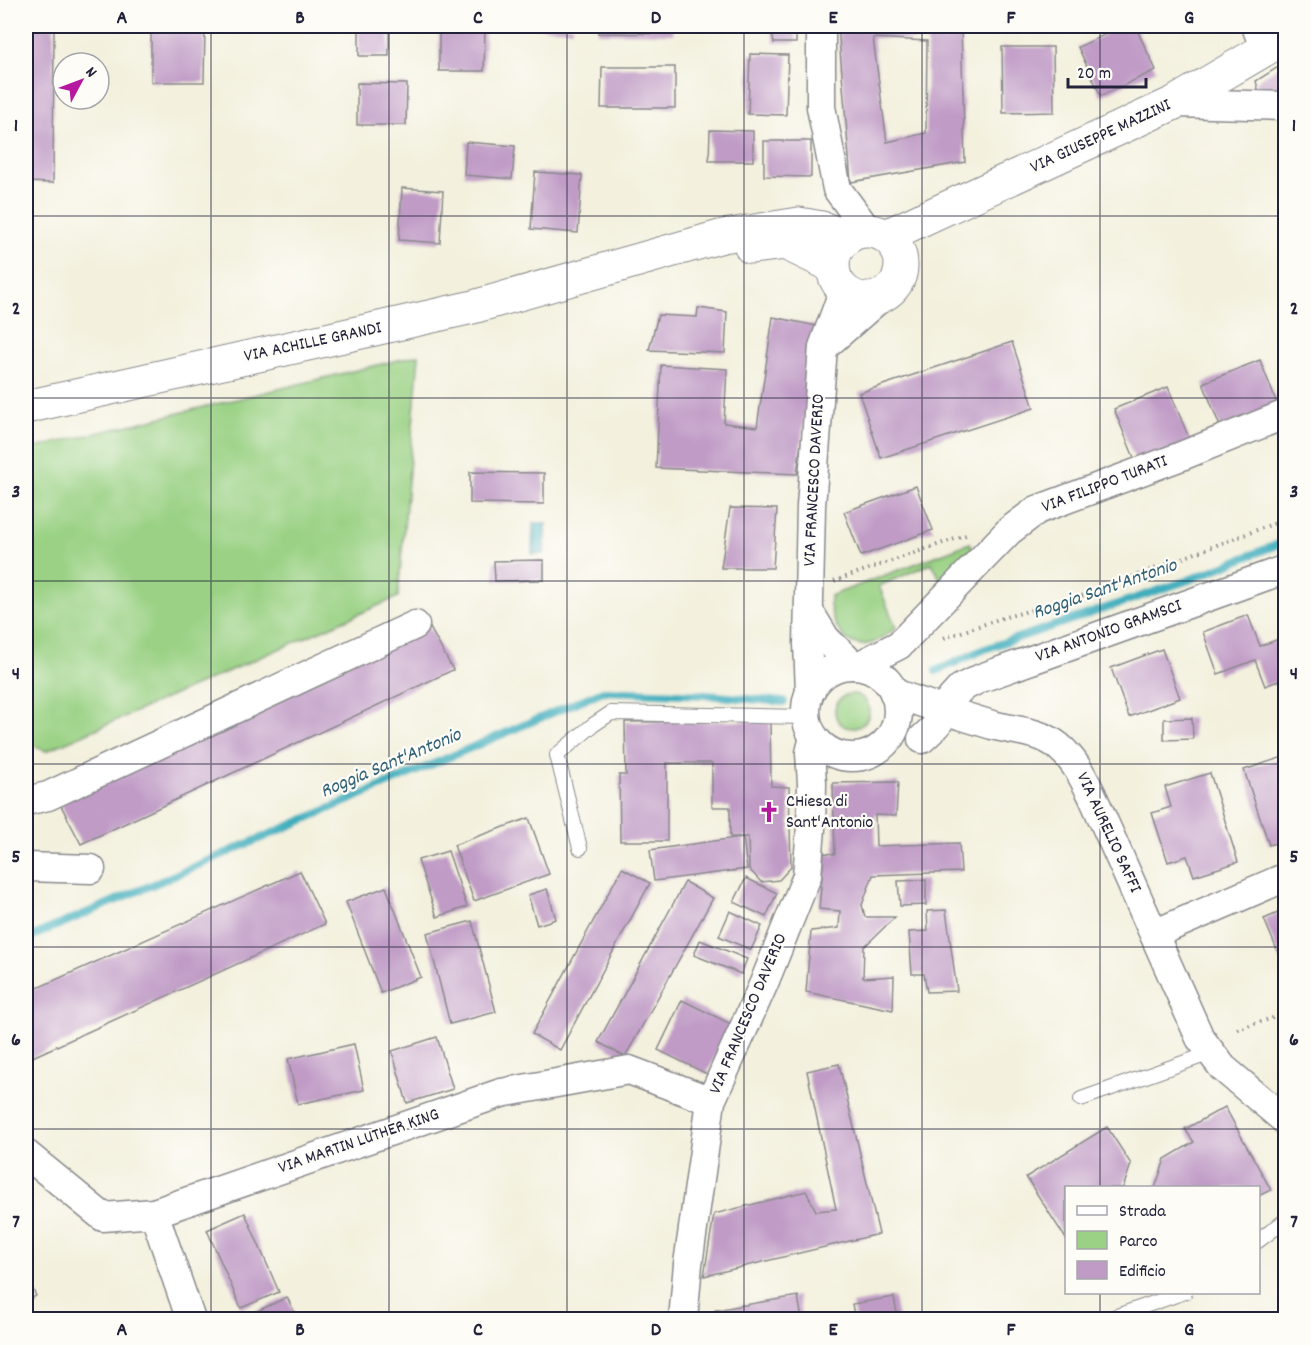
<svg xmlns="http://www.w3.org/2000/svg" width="1311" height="1345" font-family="Dekko,sans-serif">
	<rect width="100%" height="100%" fill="#fdfcf7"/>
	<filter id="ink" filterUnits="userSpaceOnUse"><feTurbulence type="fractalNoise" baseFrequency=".0167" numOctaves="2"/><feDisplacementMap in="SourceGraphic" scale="12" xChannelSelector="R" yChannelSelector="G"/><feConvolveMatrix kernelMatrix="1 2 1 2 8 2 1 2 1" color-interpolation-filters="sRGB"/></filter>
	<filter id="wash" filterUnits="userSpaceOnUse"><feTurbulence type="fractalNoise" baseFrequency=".008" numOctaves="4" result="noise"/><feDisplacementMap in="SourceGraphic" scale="24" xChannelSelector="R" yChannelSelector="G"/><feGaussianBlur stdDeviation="1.35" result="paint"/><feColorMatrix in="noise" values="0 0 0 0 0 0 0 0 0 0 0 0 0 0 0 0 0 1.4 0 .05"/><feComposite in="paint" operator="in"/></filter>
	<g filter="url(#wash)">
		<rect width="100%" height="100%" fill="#f3f0dd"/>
		<g fill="#9ad184" stroke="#5e7a60" stroke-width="1.5">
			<path d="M419,355L398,597L46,751L26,743V450Z"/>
			<path d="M970,543L975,556L942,583L932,563L879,586L896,628C889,633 881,640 872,643C844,652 828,619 830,596Z"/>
			<circle cx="852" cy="711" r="17"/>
		</g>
		<path fill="#40aebd" stroke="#31687c" stroke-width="1.5" d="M533,523H546L544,554H532Z"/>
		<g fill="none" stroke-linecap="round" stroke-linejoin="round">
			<g stroke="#40aebd" stroke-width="8">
				<path d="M936,671L985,649L1189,580L1286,541"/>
				<path d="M26,939L603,691L706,695L784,702"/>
			</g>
		</g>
		<g id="blocks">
			<g fill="#c09bc6" fill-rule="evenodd">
				<path d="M151,26H205L204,82H151Z"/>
				<rect x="359" y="26" width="30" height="30"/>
				<path d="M439,26H485L484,71H439Z"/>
				<path d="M529,26H573V30L529,27Z"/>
				<path d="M598,26H673V34L598,33Z"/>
				<path d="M770,26H796V43H774Z"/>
				<path d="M838,26H961L965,162L851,182ZM873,38L927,41L926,133L887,142Z"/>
				<path d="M1123,26H1135L1156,70L1101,96L1078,47Z"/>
				<path d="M26,27H54L53,183L26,182Z"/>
				<path d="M1002,47H1053L1054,112L1003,113Z"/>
				<path d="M750,54L788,55L786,115L748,114Z"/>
				<path d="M1286,62V95L1260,96L1256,81Z"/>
				<path d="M602,67H675V108H601Z"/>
				<path d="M357,83L407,84L406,125H357Z"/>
				<path d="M710,130L753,131V161H709Z"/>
				<path d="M764,141H811V177L764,176Z"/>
				<path d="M466,142L515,146L512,179L464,175Z"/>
				<path d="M535,172L582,175L578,233L531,229Z"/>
				<path d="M402,188L443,191L440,243L399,240Z"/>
				<path d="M698,308L727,312L725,353L649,350L658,315L697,317Z"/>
				<path d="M773,317L817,326L797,474L656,468L661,365L727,369L724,423L757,427Z"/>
				<path d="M1012,342L1034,408L881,458L859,393Z"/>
				<path d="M1260,360L1278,406L1221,429L1203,383Z"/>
				<path d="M1168,387L1191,443L1137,465L1114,409Z"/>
				<path d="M470,472L544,473V504L470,503Z"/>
				<path d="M916,486L933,530L861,556L844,512Z"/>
				<path d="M730,508L777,509L773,568H721Z"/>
				<path d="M544,560V580L495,581L494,561Z"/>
				<path d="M1248,615L1260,646L1279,639L1286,656V678L1265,686L1255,660L1218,674L1203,632Z"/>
				<path d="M428,624L453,670L81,844L55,794Z"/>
				<path d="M1162,649L1180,698L1129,717L1111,668Z"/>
				<path d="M1192,718L1193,739L1164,740V719Z"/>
				<path d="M770,721L771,786L789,787L791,867L779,880L761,882L749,869L748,837H730V807H712V763H667V841H620L619,775H626L625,722Z"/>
				<path d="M1286,756V840L1269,845L1244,770Z"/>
				<path d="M1210,773L1238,862L1194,876L1187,856L1168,862L1152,813L1171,807L1165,787Z"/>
				<path d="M898,782L896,816L875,815L876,846L959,843L961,872L873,875L862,905L865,917H895L864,947L863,978L894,976L893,1010L806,992L811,931L839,928L840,911L819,909L824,853L835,854L833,783Z"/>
				<path d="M529,818L549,874L474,901L454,845Z"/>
				<path d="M743,837L747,869L654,881L650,850Z"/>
				<path d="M448,851L467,907L437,917L418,860Z"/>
				<path d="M622,868L650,883L560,1050L532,1034Z"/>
				<path d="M300,871L325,924L26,1060V993Z"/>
				<path d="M746,878L777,893L766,917L734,902Z"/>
				<path d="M926,880V905L900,906L898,881Z"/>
				<path d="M685,882L713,898L625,1057L598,1042Z"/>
				<path d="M386,887L421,977L381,993L346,902Z"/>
				<path d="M547,889L556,919L537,925L528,895Z"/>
				<path d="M946,910L957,991L927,992L924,974H912L909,932L928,931L927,911Z"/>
				<path d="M1285,910V969L1264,919Z"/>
				<path d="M730,911L762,926L751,950L719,936Z"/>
				<path d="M472,921L496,1012L450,1024L427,933Z"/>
				<path d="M700,940L747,959L741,974L694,955Z"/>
				<path d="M682,1000L731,1024L707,1074L658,1050Z"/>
				<path d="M437,1037L453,1089L407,1103L392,1051Z"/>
				<path d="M354,1044L364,1090L298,1104L288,1059Z"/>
				<path d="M839,1064L879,1234L704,1276L714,1214L806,1191L816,1211L836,1209L807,1071Z"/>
				<path d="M1225,1107L1271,1190L1258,1196V1188H1155L1165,1159L1194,1142L1185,1129Z"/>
				<path d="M1107,1127L1131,1164L1123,1188H1066V1239L1026,1177Z"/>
				<path d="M245,1213L279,1292L241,1308L207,1230Z"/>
				<path d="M26,1275L36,1296L26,1301Z"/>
				<path d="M798,1296L802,1320H716L715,1310Z"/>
				<path d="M287,1297L298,1320H246L245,1317Z"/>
				<path d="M894,1297L898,1320H855L852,1304Z"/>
			</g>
		</g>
	</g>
	<g filter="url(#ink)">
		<use href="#blocks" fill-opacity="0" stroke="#8a898c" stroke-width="1.5"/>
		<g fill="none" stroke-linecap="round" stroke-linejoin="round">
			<defs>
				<g id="service">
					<path d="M580,848L557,755L593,725L611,713L806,717"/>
					<path d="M1081,1099L1211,1053"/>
					<path d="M1258,1241L1286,1220"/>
					<path d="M1105,1320L1185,1292"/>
				</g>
				<g id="minor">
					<path d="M821,26V107L837,189L868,231"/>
					<path d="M1256,26L1265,50"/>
					<path d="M1174,103L1286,106"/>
					<path d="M825,346L882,296"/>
					<path d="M810,613L826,639L853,665"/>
					<path d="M860,665L899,645L1009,531L1037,510L1179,457L1286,414"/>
					<circle cx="852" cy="711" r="46"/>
					<path d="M810,691L808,644L811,506L823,347L844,289"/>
					<path d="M894,693C927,705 959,715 992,725C1014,731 1040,731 1058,746C1074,759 1083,777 1092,795L1200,1038L1223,1068L1286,1121"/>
					<path d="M922,739L937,725L951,699L961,688L981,678L1286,569"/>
					<path d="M26,801L48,796L415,625"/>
					<path d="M26,867L91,869"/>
					<path d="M1154,934L1286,877"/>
					<path d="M26,1154L103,1217L154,1213L501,1093L629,1070L711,1101"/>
					<path d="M154,1213L191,1320"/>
					<path d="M683,1320L688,1264L711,1101L764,983L807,876L811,828L812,783L810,753L814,737"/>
				</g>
				<g id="secondary">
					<circle cx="867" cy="265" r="34"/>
					<path d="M886,236L1174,103L1286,37"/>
					<path d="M751,247L785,243L833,266"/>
					<path d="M26,407L473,307L723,236L799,224L822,228L848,237"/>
				</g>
			</defs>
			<use href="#service" stroke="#8a898c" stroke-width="16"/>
			<use href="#minor" stroke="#8a898c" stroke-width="31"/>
			<use href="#secondary" stroke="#8a898c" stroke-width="35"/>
			<g stroke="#8a898c" stroke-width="4" stroke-dasharray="1.5 4.5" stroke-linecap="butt">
				<path d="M834,581L966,535"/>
				<path d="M944,638L999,619L1079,597L1286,519"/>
				<path d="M1237,1029L1286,1014"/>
			</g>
			<use href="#service" stroke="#fff" stroke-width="14"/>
			<use href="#minor" stroke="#fff" stroke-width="28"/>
			<use href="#secondary" stroke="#fff" stroke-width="33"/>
		</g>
	</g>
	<path fill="none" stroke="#22223b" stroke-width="1.5" stroke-opacity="0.55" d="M211,26V1320M389,26V1320M567,26V1320M744,26V1320M922,26V1320M1100,26V1188M26,216H1286M26,398H1286M26,581H1286M26,764H1286M26,947H1286M26,1129H1286M1100,1292V1320"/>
	<defs>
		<symbol id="church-bare" viewBox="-9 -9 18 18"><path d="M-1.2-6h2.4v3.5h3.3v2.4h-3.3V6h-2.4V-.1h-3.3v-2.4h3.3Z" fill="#b5179e" stroke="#fdfcf7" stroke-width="2.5" paint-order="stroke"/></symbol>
	</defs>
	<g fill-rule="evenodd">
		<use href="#church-bare" x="754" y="797" width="30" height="30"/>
	</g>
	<g text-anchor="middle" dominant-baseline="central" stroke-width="4.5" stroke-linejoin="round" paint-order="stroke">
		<g font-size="18" fill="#22223b" stroke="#fdfcf7">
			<text transform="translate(1101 137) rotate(-25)">VIA GIUSEPPE MAZZINI</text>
			<text transform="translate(313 343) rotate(-12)">VIA ACHILLE GRANDI</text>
			<text transform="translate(815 480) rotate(-87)">VIA FRANCESCO DAVERIO</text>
			<text transform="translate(1105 485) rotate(-21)">VIA FILIPPO TURATI</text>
			<text transform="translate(1109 632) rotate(-20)">VIA ANTONIO GRAMSCI</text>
			<text transform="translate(1108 833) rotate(65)">VIA AURELIO SAFFI</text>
			<text transform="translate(749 1014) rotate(-67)">VIA FRANCESCO DAVERIO</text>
			<text transform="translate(359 1142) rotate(-19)">VIA MARTIN LUTHER KING</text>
		</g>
		<g font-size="18" fill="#22223b" stroke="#fdfcf7" text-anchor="start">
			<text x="786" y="802">CHiesa di<tspan x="786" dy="21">Sant'Antonio</tspan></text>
		</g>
		<g font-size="20" font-style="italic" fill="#306176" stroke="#fdfcf7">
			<text transform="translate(1105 590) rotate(-19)">Roggia Sant'Antonio</text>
			<text transform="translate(391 764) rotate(-23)">Roggia Sant'Antonio</text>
		</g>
	</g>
	<rect width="1311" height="1345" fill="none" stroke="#fdfcf7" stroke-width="66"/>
	<rect x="1065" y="1186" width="195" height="108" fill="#fdfcf7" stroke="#a5a5ac" stroke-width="1.5"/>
	<rect x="1077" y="1206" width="30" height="9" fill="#ffffff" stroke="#a5a5ac" stroke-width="1.5"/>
	<text x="1119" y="1216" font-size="18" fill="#22223b">Strada</text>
	<rect x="1077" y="1231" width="30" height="18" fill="#9ad184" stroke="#a5a5ac" stroke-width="1.5"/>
	<text x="1119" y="1246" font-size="18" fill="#22223b">Parco</text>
	<rect x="1077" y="1261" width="30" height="18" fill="#c09bc6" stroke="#a5a5ac" stroke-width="1.5"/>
	<text x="1119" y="1276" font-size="18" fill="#22223b">Edificio</text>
	<g transform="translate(81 81) rotate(49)"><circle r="28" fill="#fdfcf7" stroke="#a5a5ac" stroke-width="1.5"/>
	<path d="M0-4.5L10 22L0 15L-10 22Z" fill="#b5179e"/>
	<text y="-9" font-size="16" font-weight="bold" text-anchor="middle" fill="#22223b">N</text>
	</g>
	<path d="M1068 78v9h78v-9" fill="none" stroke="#22223b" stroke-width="3"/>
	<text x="1077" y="78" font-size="18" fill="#22223b" stroke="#fdfcf7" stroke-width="4.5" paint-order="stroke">20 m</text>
	<rect x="33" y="33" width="1245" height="1279" fill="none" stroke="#22223b" stroke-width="2"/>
	<g font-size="20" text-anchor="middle" font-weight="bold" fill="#22223b">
		<text x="122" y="23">A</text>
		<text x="300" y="23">B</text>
		<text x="478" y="23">C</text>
		<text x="656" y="23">D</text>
		<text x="833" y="23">E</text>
		<text x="1011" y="23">F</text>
		<text x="1189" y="23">G</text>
		<text x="16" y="131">1</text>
		<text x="1294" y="131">1</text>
		<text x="16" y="314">2</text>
		<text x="1294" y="314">2</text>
		<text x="16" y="497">3</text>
		<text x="1294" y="497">3</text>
		<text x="16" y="679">4</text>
		<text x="1294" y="679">4</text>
		<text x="16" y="862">5</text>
		<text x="1294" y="862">5</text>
		<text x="16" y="1045">6</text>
		<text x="1294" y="1045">6</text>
		<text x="16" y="1227">7</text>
		<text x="1294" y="1227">7</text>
		<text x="122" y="1335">A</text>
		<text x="300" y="1335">B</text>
		<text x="478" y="1335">C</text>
		<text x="656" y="1335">D</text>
		<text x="833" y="1335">E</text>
		<text x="1011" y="1335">F</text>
		<text x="1189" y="1335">G</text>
	</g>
</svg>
